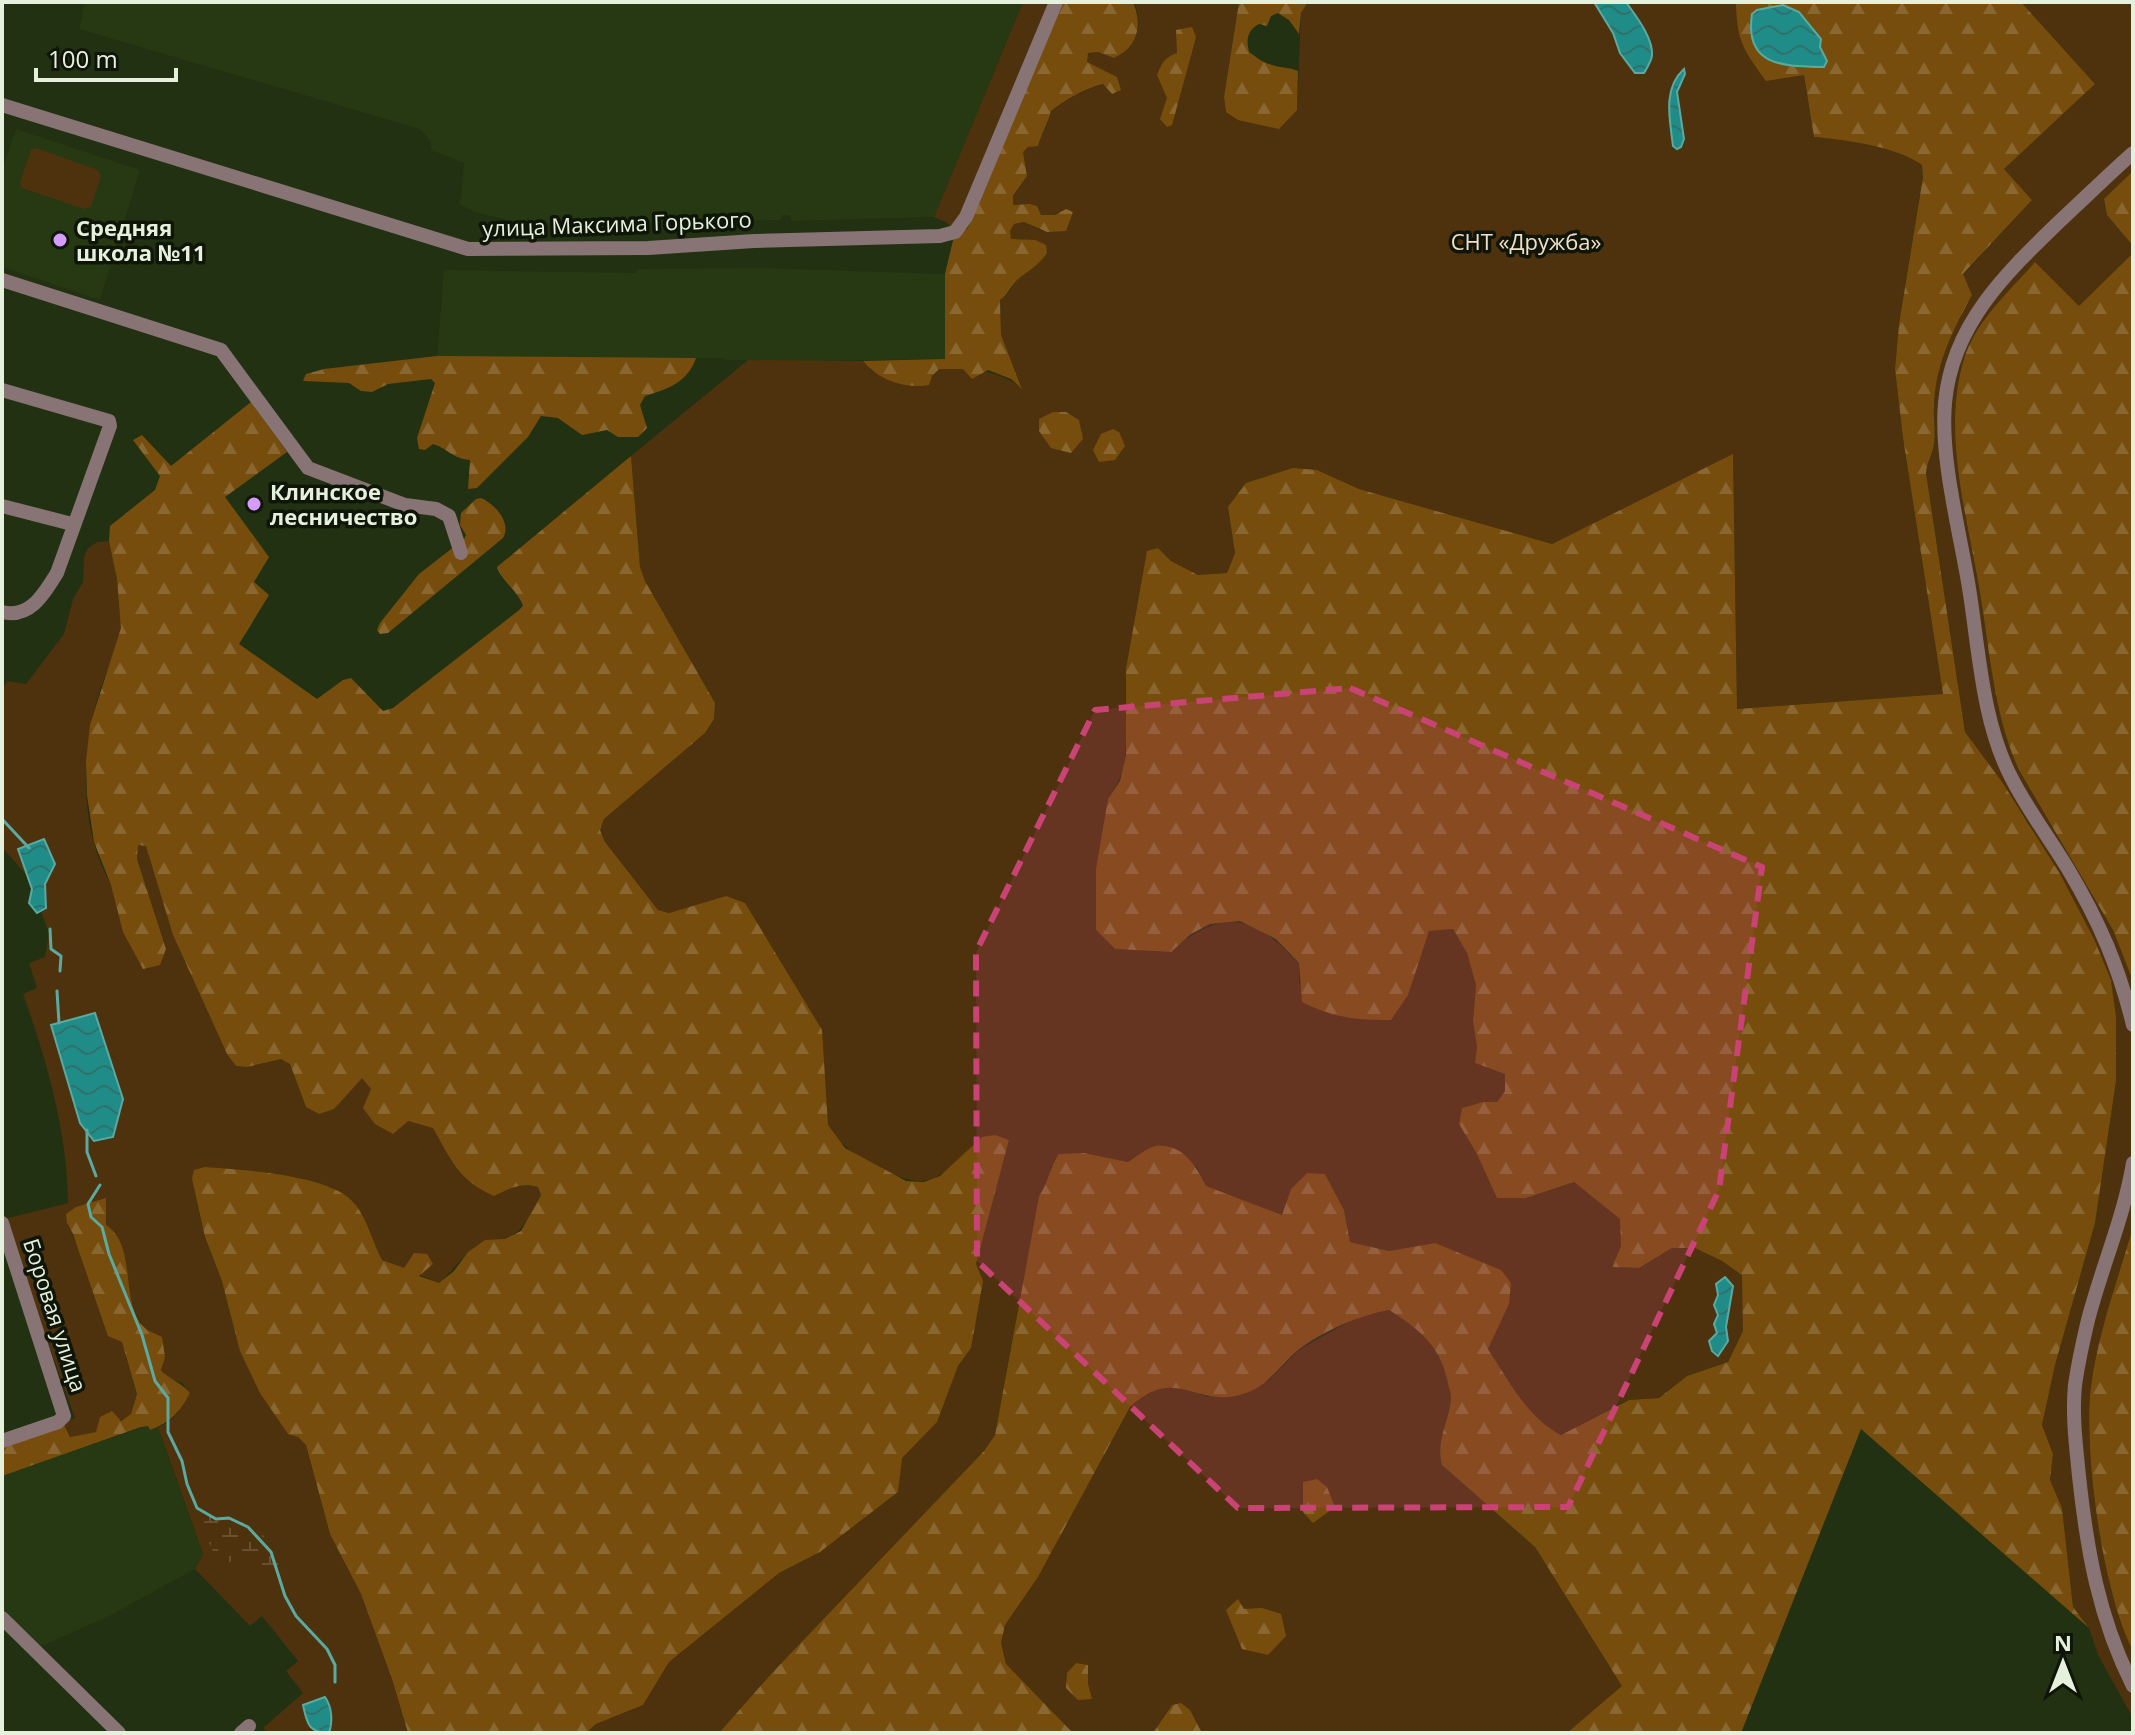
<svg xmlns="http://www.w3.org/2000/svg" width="2135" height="1735" font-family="'Open Sans',sans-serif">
	<defs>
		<pattern id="forest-firs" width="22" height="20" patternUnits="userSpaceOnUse" patternTransform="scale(2)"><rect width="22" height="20" fill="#774d0d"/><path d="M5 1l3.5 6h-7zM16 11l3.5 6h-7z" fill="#8a6730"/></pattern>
		<pattern id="wetland-marsh" width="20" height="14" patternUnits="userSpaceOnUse" patternTransform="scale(2)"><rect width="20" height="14" fill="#4d320d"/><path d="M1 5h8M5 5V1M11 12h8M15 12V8" fill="none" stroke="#665030"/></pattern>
		<pattern id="water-waves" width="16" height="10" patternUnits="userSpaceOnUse" patternTransform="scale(2)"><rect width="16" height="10" fill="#208c88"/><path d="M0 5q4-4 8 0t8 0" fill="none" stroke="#2f716c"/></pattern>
	</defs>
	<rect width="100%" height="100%" fill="#213111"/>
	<g fill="#263912">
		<path d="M85,2H1023L934,217L791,221L790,215H782L781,220L620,223H521L474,212L458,203L461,197L464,163L431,150V141L420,129L79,29Z"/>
		<path d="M16,129L140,170L100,300L2,267V170Z"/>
		<path d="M762,268L945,274V359L810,361L728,360L718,358L598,359L437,356L444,270L636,273L637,269Z"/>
		<path d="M149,1425L151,1430L158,1427L203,1555L195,1569L109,1616L33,1650L2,1618V1476Z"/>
	</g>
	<g fill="#4d320d">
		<path d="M1023,2H1063L972,220L967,229L955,232L946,222L934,217Z"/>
		<path d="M1134,2H1239L1224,97L1226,112L1297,110L1301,13L1308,2H1757L1736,4L1804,75L1814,137C1847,140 1895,146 1922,165L1923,177L1899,324L1895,369L1903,438L1943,694L1737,709L1733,455L1552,544L1359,489L1317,470L1228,507L1235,553L1227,573L1198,575L1171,561L1158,548L1126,726C1126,757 1126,773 1108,799L1096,930L1115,949L1170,952C1223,907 1254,914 1299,964V984L1418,958L1429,931L1453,929L1467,953L1476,985L1473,1021L1477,1047L1475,1063L1505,1073V1091L1497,1102H1483L1462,1108L1459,1124L1477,1154L1526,1198L1574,1182L1621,1219V1246L1612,1267L1639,1268L1672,1248H1695L1722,1261L1743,1275V1331L1728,1362L1687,1376L1659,1398L1628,1400L1561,1435C1527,1417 1509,1381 1488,1349L1509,1303L1435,1243L1389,1251L1350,1242L1344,1210L1325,1174L1307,1173L1291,1189L1283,1216L1205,1186L1197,1167L1154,1146L1128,1162L1084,1153L1051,1166L1049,1182L1039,1196L995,1435L984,1451L772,1673L719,1733H586L596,1724L643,1705L669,1662L779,1573L820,1552L898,1492L901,1458L937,1422L958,1366L971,1348L976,1264L1009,1140L982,1137C966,1151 949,1174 929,1180C903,1188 839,1150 828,1126C824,1118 825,1104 824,1095L726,896L669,913L658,910L605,842L600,830L604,819L705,733L714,719L715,703L645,581L640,567L631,456L748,360L863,361L873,372L932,376L939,369C969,366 997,370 1022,388L1001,335L1000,300C1019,289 1019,259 1023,239H1011L1009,231L1014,224L1024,222L1043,231L1061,212L1048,217L1041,216L1037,206L1030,204L1013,205L1011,200L1027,176L1022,152C1040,136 1046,135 1051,111C1068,99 1083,89 1104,84L1112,94L1117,77L1086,62L1088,53L1098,52L1114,58C1138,47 1143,25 1134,2Z"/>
		<path d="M2021,2H2133V171L2104,200L2107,215L2133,246V253L2079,306L2036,263C2010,292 1975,321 1964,359C1941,434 1968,518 1980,593C1990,652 1994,716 2019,770L2113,930L2133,981V1227L2091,1388L2089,1434L2097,1510L2112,1593L2133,1650V1718L2098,1655L2089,1628L2073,1607L2062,1508L2050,1480L2053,1454L2042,1425L2055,1365L2095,1223L2116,1081V1017L2111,981L2094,939L2028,822L1965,732L1926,473C1927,462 1933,454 1934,443C1936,431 1933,418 1934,406C1935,365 1953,330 1972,295L1963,275L2032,200L2004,169L2095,84Z"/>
		<path d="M36,148L98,170L101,176L91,207L84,209L22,188L20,182L31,150Z"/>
		<path d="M109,541C115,568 122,597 121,625C120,645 105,674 99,694C81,753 79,829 111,884C123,906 149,930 166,949L137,859L138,844L146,845L173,935L227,1054L236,1066L247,1067L281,1058L290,1064L306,1107L362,1077L408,1121L434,1128L451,1160L494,1196C509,1189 521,1182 538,1187L541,1195C531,1211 524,1233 505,1239C490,1243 484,1238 470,1251C459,1260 452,1272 439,1283L382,1260L354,1202L331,1188L299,1178L244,1171L192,1179L205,1237L222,1281L298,1437L306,1445L330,1534L361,1594L392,1679L408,1733H268L263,1728L303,1693L286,1671L298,1661L262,1616L250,1626L195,1569L203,1554L158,1427C174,1421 182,1408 190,1393L182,1383L169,1379L161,1369L145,1328L134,1312L106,1225V1199L76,1207L67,1223L122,1342L137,1394L131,1415L96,1432L70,1437L63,1423L75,1418L4,1219L68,1203C67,1131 47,1061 23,994L37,988L29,963L45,957L49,933L28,877L2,847V690L7,681L26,684L64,634L73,599L83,582L84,557L88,548L97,542Z"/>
		<path d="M1389,1310C1418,1328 1439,1345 1447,1379C1449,1385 1451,1392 1451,1397C1450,1421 1435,1441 1442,1465L1535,1547L1623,1687L1567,1733H1202L1190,1710L1172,1705L1153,1733H1073L1006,1664L1001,1643L1005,1625L1038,1577L1130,1407L1145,1393L1165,1388H1185L1207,1397L1268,1381L1299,1350L1359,1316Z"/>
	</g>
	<g fill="url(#forest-firs)">
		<path d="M1063,2H1133C1143,25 1138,47 1114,58L1098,52L1088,53L1087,62L1117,77L1121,90L1112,94L1103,84C1083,89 1067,99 1051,111C1048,124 1041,134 1038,146L1028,147L1023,152L1027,176L1013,196V205L1030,204L1037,206L1041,215H1055L1066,209L1073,212L1066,231L1047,232L1024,222L1014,224L1010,231L1011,239L1035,240L1046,245L1047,253C1039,265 1028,271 1017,280C1010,287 1008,295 1000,300L1001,335L1022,389L1011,379L988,370L972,379L963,369H939L932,376L929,385C903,389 879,380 863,361L945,359V274L955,232L967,229L972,220Z"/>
		<path d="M1239,2H1308L1301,13L1299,34L1289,20L1278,13L1271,16L1267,26L1259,24C1247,31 1246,39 1249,52C1256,57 1263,63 1272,65C1281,68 1289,67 1298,71L1297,110L1279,129L1238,120L1226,112L1224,97Z"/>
		<path d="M1757,2H2021L2095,84L2004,169L2032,200L1963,274L1972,295C1953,330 1935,365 1934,406C1933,418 1936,431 1934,443C1933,454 1927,462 1926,473L1965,732L2002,782L2060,874L2094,939L2111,980L2116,1017V1081L2095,1223L2055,1365L2042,1425L2053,1454L2050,1480L2062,1508L2073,1607L2089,1628L1861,1429L1741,1733H1567L1622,1686L1535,1547L1442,1465C1435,1440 1450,1421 1451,1397C1451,1392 1448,1385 1447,1379C1439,1344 1417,1328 1389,1310C1358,1316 1324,1330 1298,1350C1280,1365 1269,1385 1246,1393C1196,1411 1178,1363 1130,1407L1038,1577L1005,1625L1001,1643L1006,1664L1073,1733H719L772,1673L984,1451L995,1435L1039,1196C1049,1182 1049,1168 1059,1154L1084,1153L1128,1162C1136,1157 1147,1148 1155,1146C1182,1143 1196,1165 1206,1186L1282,1215L1291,1189L1307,1173L1325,1174L1344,1210L1350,1242L1389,1251L1435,1243L1501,1270L1511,1283L1509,1304L1488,1349C1509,1381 1527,1417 1561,1435L1629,1400L1659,1398L1687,1376L1728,1362L1743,1331L1742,1275L1722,1261L1695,1248H1672L1639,1268L1612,1267L1621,1246L1620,1219L1574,1182L1526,1198H1497L1477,1154L1459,1124L1462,1108L1483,1102H1497L1505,1091V1074L1475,1063L1477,1047L1473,1021L1476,985L1467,953L1453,929L1429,931L1408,995L1391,1020C1355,1020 1334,1018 1302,1002L1299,963L1276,939L1240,921L1210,924L1191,934L1171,952L1115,949L1096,930V869L1108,799L1120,781L1126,755V669L1147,551L1158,548L1171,561L1198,575L1227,573L1235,553L1228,507L1246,483L1293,468L1317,470L1359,489L1552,544L1733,454L1737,709L1943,694L1903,438L1895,369L1899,324L1923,177L1922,165C1895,146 1846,140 1814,137L1804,75L1766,81C1744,50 1737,43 1736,3Z"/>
		<path d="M1192,27L1196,37L1172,125L1167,127L1160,119L1167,98L1157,75C1162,63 1165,57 1177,53L1176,30Z"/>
		<path d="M2133,171V246L2107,215L2104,199Z"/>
		<path d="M2133,253V981L2113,930L2019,770C1994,716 1990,652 1980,593C1968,518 1941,434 1964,359C1976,320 2009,292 2035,262L2079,306Z"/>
		<path d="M437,356L696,358C688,382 668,389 645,396L640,405L647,428L638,437H618L607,430L582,435L558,418L541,416L528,437L477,488L468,489L470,460C451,458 449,449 433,444L425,450L419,449L417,438L435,383L431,379L388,384L372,392L361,391L349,383L303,381L306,374L324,369Z"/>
		<path d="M251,402L287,452L225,497L269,557L254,582L269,595L239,644L317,699L343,680L351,678L383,711L393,708L518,611L523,606C518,590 502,582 497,567L631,456L640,567L645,581L715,703L714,719L705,733L604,819L600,830L605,842L658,910L669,913L726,896L745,903L822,1030L828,1125L845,1148L906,1181L924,1182L940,1176L982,1137L995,1135L1009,1140L976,1264L983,1281L971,1348L958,1366L937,1422L902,1458L898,1492L820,1552L779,1573L669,1662L643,1705L596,1724L586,1733H408L392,1679L361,1594L330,1534L306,1445L298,1437L288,1434L260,1393L240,1351L222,1281L205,1237L192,1179L194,1170L205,1167C241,1170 332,1174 355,1204C367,1219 373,1243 382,1260L404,1268L414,1253L427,1254L433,1264L419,1276L439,1283L454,1271L468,1252L485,1240L505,1239L521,1231L541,1195L538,1187C521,1182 509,1189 494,1196C459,1181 451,1160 433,1128L408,1121L393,1134L375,1124L363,1108L371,1089L362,1078L334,1109L319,1114L306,1107L290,1064L281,1059L247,1067L236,1066L227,1054L173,935L146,846L138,845L137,859L166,949L160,965L143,969L123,932L111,885L94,842L87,795L86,761L90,725L121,628L117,579L109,541L110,526L155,490L160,476L133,440L142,435L171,466Z"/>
		<path d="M1053,412H1066L1079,420L1083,439L1071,453L1051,448L1039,431V419Z"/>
		<path d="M1113,429L1119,432L1125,446L1115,460L1099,462L1093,450L1101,434Z"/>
		<path d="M481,498C495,504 512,523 503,538L388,633L380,634L377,630L380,623L419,574L464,539L466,535L460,525L461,513L476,499Z"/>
		<path d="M106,1198V1225C139,1248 118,1302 145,1328C149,1332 157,1334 162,1337L165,1357L161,1370C170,1380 181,1382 190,1393C180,1412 171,1422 150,1430L148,1426L141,1427L2,1476V1443L63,1423L70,1437L96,1432L100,1417L112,1411L121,1421L131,1414L137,1394L122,1342L108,1336L73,1234L67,1223L66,1214L76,1207Z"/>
		<path d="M2133,1227V1650C2103,1595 2083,1449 2091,1387C2098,1332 2118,1280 2133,1227Z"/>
		<path d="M1317,1479L1327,1487L1335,1507L1313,1523L1303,1512V1482Z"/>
		<path d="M1238,1599L1244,1609L1262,1608L1281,1614L1286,1636L1268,1655L1242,1649L1226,1610Z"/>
		<path d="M1076,1663L1088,1665V1684L1092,1699L1078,1700L1066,1688L1067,1673Z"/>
		<path d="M1181,1703L1190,1710L1202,1733H1153L1172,1705Z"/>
	</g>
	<path fill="url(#wetland-marsh)" d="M213,1512C244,1519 283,1539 283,1576L251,1569L238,1561L228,1562L216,1558L203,1529L205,1517Z"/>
	<g fill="url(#water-waves)" stroke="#5baaa2" stroke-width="2">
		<path d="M1594,2H1626C1635,15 1653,37 1652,55C1652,60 1647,68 1644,73H1635L1620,53L1613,33Z"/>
		<path d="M1783,5L1799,12L1821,39L1820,47L1827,61L1824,67C1784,66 1744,67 1752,14L1757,10Z"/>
		<path d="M1684,69L1685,74L1677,92L1684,139L1681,147L1677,149L1673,146C1670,120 1662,89 1684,69Z"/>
		<path d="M44,839L55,864L45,884L46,908L37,913L29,903L32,889L18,849Z"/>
		<path d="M95,1013L123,1099L113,1137L94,1141L80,1123L51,1025Z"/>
		<path d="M1725,1277L1733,1286L1726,1327L1728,1341L1718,1356L1712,1351L1709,1341L1717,1333L1714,1324L1718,1315L1714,1305L1718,1295L1716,1284Z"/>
		<path d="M325,1697C332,1707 333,1721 329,1733C308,1733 307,1723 303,1705Z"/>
	</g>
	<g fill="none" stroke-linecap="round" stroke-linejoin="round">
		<g stroke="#5baaa2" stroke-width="3">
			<path d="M2,819L29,848"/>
			<path d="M50,929L51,949L61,956L60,971"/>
			<path d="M57,991L59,1023"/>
			<path d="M87,1130V1152L96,1176"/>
			<path d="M100,1185L88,1204L91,1217L102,1227L109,1254L142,1335L155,1381L168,1398V1432L182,1461L187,1484L197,1508L216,1519L229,1518L248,1527L271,1552L285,1596L296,1616L327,1649L335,1665V1682"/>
		</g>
		<g stroke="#887375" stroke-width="14">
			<path d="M2,105L468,249L648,248L754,241L940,236L955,232L966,217L1056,2"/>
			<path d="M2133,153C2109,174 2086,197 2062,219C2008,271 1952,323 1945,403C1940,459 1960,532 1969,588C1979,650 1982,721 2011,777C2027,809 2050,839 2068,869C2099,921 2119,967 2133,1025"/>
			<path d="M2,280L221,350L308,468L405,505L436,509L449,516L461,553"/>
			<path d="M2,390L109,421L110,426L57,573C44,594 30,619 2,612"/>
			<path d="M2,506L72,524"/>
			<path d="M2133,1163C2124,1217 2102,1266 2088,1320C2083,1341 2078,1364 2075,1385C2072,1415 2076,1446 2079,1476C2087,1551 2099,1619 2133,1686"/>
			<path d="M2,1223L64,1416L58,1422L2,1441"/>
			<path d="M2,1618L119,1733"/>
			<path d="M241,1733L249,1726"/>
		</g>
	</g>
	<path fill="#c94375" fill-opacity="0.2" stroke="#c94375" stroke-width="6" stroke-dasharray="16 10" stroke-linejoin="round" d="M1350,688L1762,867L1719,1190L1568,1507L1238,1508L977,1261L976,952L1095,710Z"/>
	<g fill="#d59cfb" stroke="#0f1609" stroke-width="3">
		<circle cx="60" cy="240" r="8"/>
		<circle cx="254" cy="504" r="8"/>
	</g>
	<g text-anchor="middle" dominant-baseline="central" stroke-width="7" stroke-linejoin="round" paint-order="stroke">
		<g font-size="22" fill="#e5f0dd" stroke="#0f1609">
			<text transform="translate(617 223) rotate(-2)">улица Максима Горького</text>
			<text transform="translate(56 1315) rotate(72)">Боровая улица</text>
		</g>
		<g font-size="22" font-weight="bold" fill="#e5f0dd" stroke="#0f1609" text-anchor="start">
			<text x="76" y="227">Средняя<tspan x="76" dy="25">школа №11</tspan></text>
			<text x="270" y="491">Клинское<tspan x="270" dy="25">лесничество</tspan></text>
		</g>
		<g font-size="22" fill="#f2dfc8" stroke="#0f1609">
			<text x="1526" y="241">СНТ «Дружба»</text>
		</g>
	</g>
	<rect width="2135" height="1735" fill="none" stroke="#e5f0dd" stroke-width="8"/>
	<g transform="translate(2063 1663)" stroke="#0f1609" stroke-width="6" paint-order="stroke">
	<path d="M0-6L14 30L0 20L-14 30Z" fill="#e5f0dd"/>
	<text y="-12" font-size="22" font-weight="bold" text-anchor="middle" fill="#e5f0dd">N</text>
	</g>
	<path d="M36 68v12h140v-12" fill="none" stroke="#e5f0dd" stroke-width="4"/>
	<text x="48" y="68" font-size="24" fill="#e5f0dd" stroke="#0f1609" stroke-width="6" paint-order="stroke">100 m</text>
</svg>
